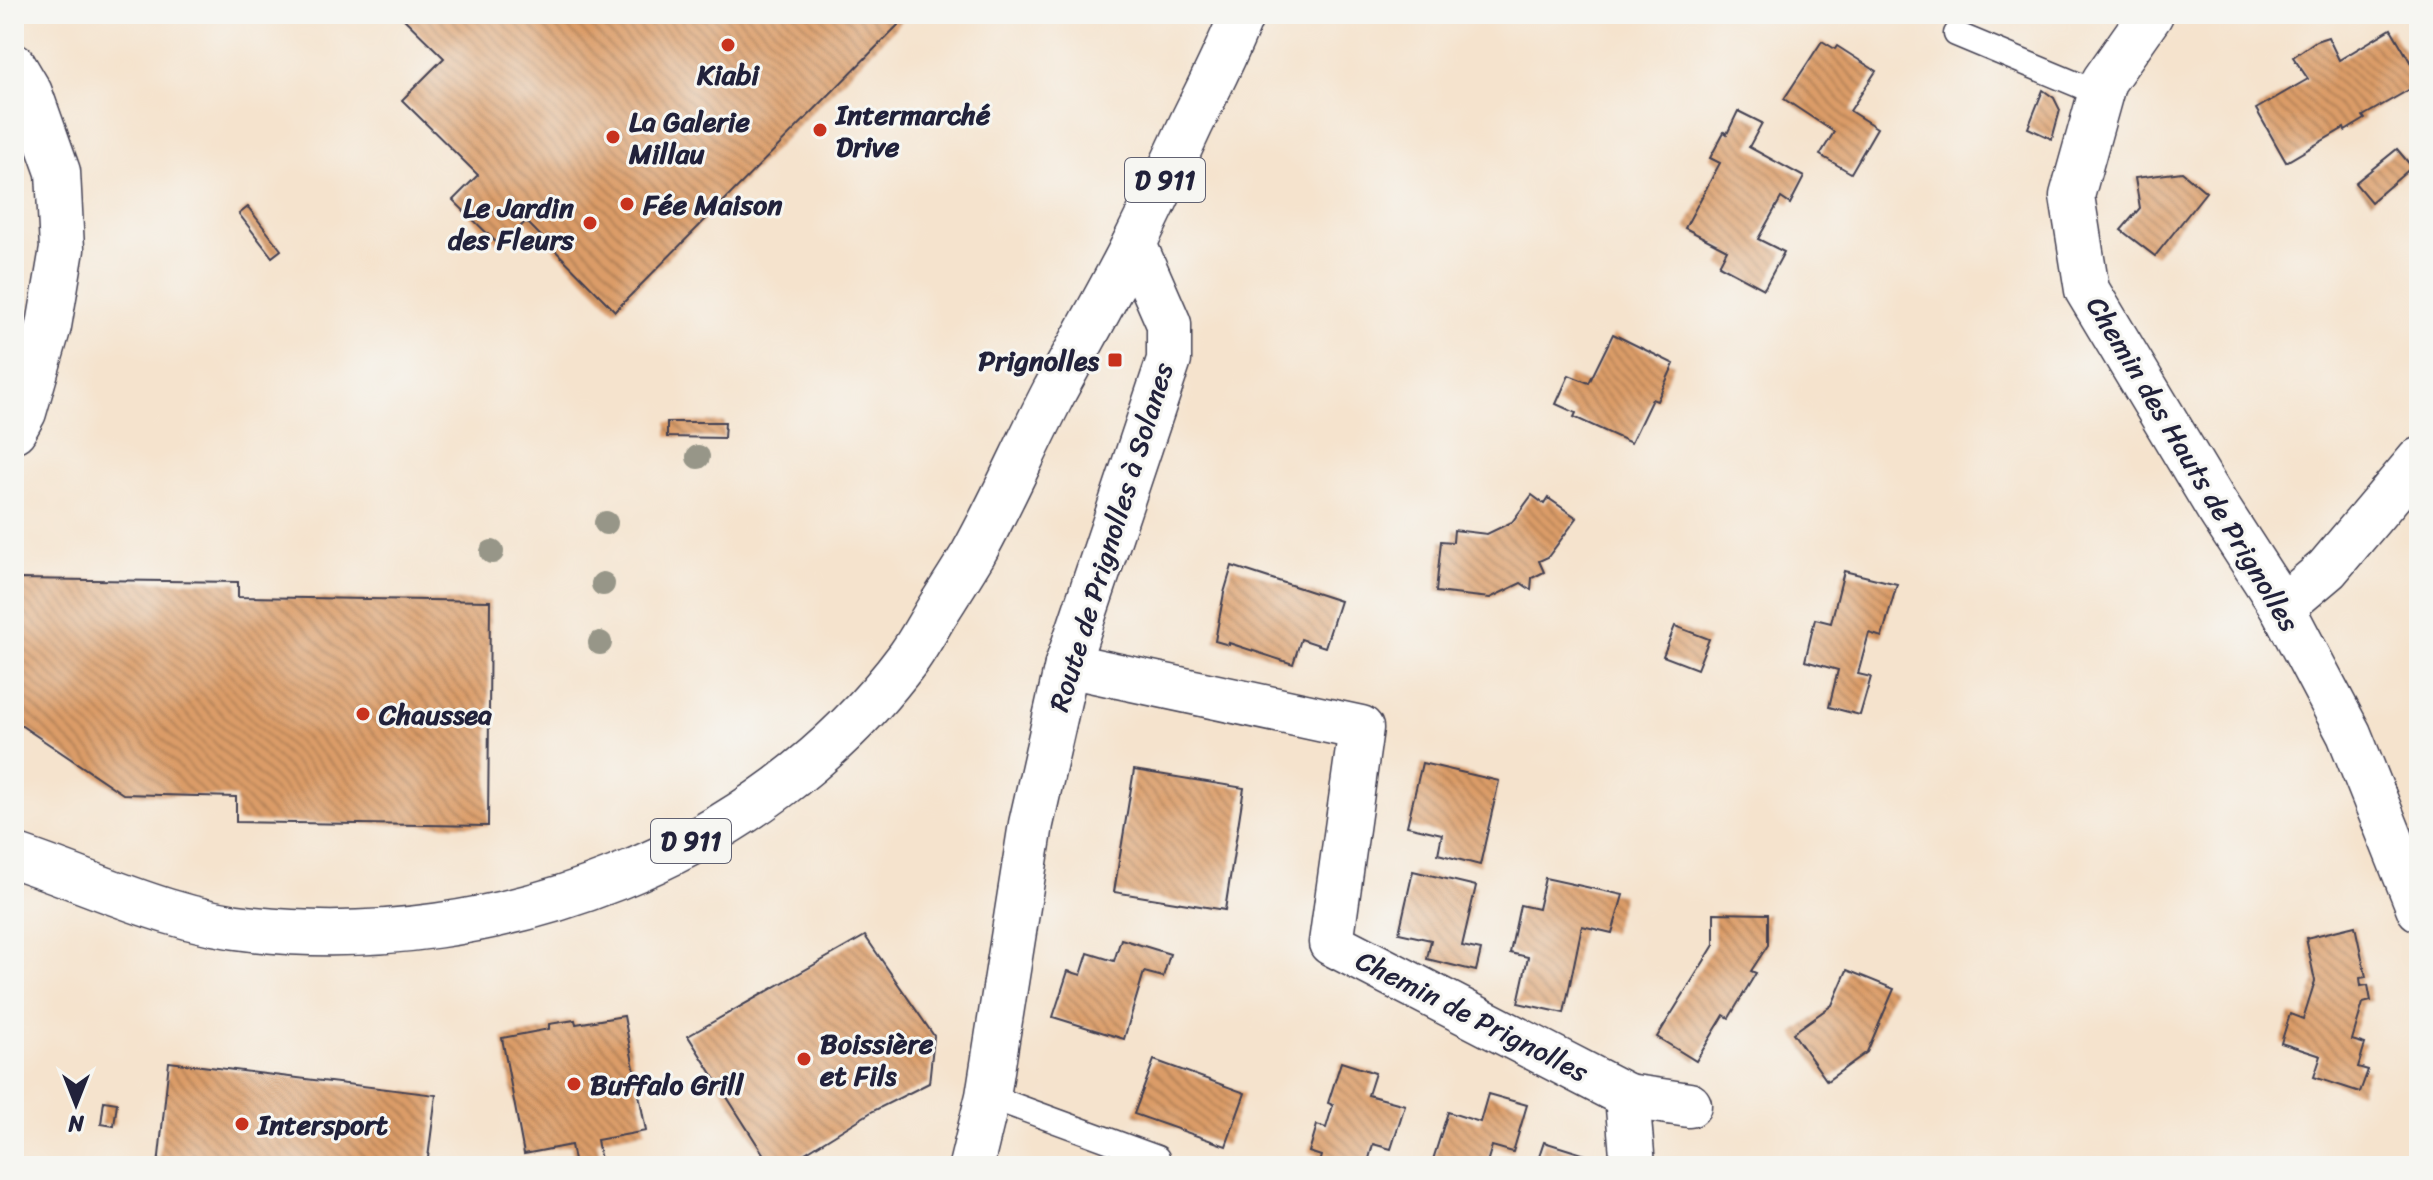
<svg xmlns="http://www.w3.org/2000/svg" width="2433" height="1180" font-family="Sriracha,sans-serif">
	<defs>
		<pattern id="building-back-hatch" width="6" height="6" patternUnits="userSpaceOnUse" patternTransform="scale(2)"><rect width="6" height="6" fill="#db9c67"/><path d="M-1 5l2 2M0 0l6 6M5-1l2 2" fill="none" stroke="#b17f56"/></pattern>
	</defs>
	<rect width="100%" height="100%" fill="#f6f6f2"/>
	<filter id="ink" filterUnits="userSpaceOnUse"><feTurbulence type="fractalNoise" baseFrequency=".0125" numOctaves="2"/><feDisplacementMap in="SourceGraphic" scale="16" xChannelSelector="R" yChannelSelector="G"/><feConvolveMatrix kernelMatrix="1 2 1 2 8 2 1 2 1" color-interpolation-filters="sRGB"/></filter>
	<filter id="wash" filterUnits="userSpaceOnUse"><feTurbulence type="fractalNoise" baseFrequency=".006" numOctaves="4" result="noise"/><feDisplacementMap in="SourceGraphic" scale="32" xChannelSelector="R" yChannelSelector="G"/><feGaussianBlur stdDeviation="1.8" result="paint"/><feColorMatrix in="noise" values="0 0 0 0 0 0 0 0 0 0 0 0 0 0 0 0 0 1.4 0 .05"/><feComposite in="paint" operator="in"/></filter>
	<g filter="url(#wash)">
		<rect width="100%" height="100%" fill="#f5e3cd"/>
		<g id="blocks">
			<g fill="url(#building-back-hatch)">
				<path d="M399,14H909L615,311L526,221L501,247L453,200L478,175L402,100L444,58Z"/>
				<path d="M1950,14H1971L1966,21Z"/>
				<path d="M2391,29L2419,77V84L2363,116L2365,119L2345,131L2344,128L2286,162L2256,109L2308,79L2293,57L2316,41L2328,37L2339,60Z"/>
				<path d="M1822,41L1835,49L1837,46L1876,71L1850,111L1877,128L1851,173L1820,155L1834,132L1784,99Z"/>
				<path d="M2043,90L2054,98L2060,110L2052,139L2028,128Z"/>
				<path d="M1738,111L1762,123L1749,147L1804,177L1790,204L1781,198L1758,239L1784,252L1764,289L1719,265L1727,250L1685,228L1720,163L1710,158L1724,132L1727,134Z"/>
				<path d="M2397,149L2412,167L2371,202L2355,183Z"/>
				<path d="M2182,172L2206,192L2155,256L2121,230L2140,208L2135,178Z"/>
				<path d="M248,207L281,250L272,257L239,214Z"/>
				<path d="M1613,334L1674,364L1657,401L1652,399L1631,443L1574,417L1576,413L1556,404L1569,375L1589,383Z"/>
				<path d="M667,422H725L724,438L667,437Z"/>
				<path d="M1532,495L1544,504L1548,498L1577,518L1548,557L1539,561L1544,572L1532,578L1531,590L1521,583L1490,598L1436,592L1441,541L1453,542L1454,530L1487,534L1512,522Z"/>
				<path d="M1232,566L1340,601L1325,647L1301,639L1293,664L1229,643V645L1215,641L1224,593Z"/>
				<path d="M1844,571L1897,584L1882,637L1869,633L1858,674L1871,677L1860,715L1829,707L1838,670L1805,661L1815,619L1831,623Z"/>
				<path d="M18,579L238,582V597L490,601L488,826L236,822V797L123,794L16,722Z"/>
				<path d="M1675,626L1709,639L1697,669L1663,656Z"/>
				<path d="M1422,763L1499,781L1480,865L1438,854L1442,834L1407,826Z"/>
				<path d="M1134,770L1244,788L1225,910L1114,892Z"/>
				<path d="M1413,871L1476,886L1462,946L1481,950L1476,971L1427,959L1431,940L1399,933Z"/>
				<path d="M1545,878L1623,895L1612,933L1582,926L1564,1013L1518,1003L1528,957L1510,953L1520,905L1538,909Z"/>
				<path d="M1714,913L1768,914V945L1751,971L1756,973L1729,1018L1724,1015L1696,1061L1657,1037L1714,945Z"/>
				<path d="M2355,926L2366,977L2360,978L2361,986L2368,985L2371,1001L2363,1003L2352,1040L2365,1044L2358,1067L2368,1070L2360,1092L2314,1077L2321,1056L2281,1043L2290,1014L2303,1019L2315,981L2306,938Z"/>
				<path d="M865,936L934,1036L929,1083L873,1111L784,1166H771L688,1036Z"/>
				<path d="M1121,939L1170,954L1163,977L1144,972L1124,1039L1053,1017L1068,971L1081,975L1088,953L1114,961Z"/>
				<path d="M1847,970L1894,989L1867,1052L1827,1081L1793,1033L1832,1005Z"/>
				<path d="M624,1016L646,1131L597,1140L601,1161L575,1166L571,1145L524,1154L502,1038L549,1029V1024L575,1020L576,1024Z"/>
				<path d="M1154,1060L1245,1093L1226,1146L1134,1114Z"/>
				<path d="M169,1062L436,1095L427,1166H158Z"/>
				<path d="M1341,1062L1375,1073L1368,1095L1405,1105L1391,1149L1373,1144L1367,1166H1318L1321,1156L1309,1152L1317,1125L1326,1128L1333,1105L1328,1103Z"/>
				<path d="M1488,1094L1527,1105L1513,1152L1492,1146L1486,1166H1431L1448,1112L1480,1122Z"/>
				<path d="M104,1101L117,1103L114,1126L101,1124Z"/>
				<path d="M1544,1142L1595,1158L1592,1166H1536Z"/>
			</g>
		</g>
	</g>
	<g filter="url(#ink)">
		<use href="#blocks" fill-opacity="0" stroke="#423f51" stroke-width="2"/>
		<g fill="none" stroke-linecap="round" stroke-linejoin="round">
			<defs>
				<g id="service">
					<path d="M1956,34L2100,94"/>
					<path d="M988,1096L1157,1158"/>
				</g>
				<g id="minor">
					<path d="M2151,14L2104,81L2072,196L2087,290L2216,505L2282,607L2349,734L2419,909"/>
					<path d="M14,66L30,93L58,172L62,249L49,326L24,412L14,430"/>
					<path d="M2282,607L2327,569L2419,460"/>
					<path d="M1067,665L1361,728L1331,943L1627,1096L1633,1166"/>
					<path d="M1627,1096L1689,1105"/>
					<path d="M971,1166L988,1096L1031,824L1067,665L1169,360V324L1134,244"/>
				</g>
				<path id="primary" d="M14,856C93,882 169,921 253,929C496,955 761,857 909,657C919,643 927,628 936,613C948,594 961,574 973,554C1002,502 1026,446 1054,392C1081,342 1110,292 1136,240C1155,202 1173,163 1191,124C1209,87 1228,51 1242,14"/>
			</defs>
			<use href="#service" stroke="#423f51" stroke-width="27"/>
			<use href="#minor" stroke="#423f51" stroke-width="47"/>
			<use href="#primary" stroke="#423f51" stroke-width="47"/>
			<use href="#service" stroke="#fff" stroke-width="24"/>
			<use href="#minor" stroke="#fff" stroke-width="44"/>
			<use href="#primary" stroke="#fff" stroke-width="44"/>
		</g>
		<g fill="#979688">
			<circle cx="698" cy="457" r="12"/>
			<circle cx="606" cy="523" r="12"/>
			<circle cx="492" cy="552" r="12"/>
			<circle cx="603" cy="584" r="12"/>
			<circle cx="600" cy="643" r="12"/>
		</g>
	</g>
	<g fill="#c8321e" stroke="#f6f6f2" stroke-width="3">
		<circle cx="728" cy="45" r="8"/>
		<circle cx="820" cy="130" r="8"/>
		<circle cx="613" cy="137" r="8"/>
		<circle cx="627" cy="204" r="8"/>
		<circle cx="590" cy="223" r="8"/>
		<rect x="1107" y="352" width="16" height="16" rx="4"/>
		<circle cx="363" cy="714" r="8"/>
		<circle cx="804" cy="1059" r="8"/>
		<circle cx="574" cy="1084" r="8"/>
		<circle cx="242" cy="1124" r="8"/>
	</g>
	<g text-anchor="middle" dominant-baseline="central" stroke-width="6" stroke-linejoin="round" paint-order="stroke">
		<g fill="#f6f6f2" stroke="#626272" stroke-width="2">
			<rect x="1125" y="158" width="80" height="44" rx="6"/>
			<rect x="651" y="819" width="80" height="44" rx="6"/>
		</g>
		<g font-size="26" font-weight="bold" fill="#22223b">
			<text x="1165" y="180">D 911</text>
			<text x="691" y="841">D 911</text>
		</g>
		<g font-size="28" font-weight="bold" fill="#22223b" stroke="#f6f6f2" text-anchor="start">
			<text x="728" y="74" text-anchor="middle">Kiabi</text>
			<text x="836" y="114">Intermarché<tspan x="836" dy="32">Drive</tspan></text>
			<text x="629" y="121">La Galerie<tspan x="629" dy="32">Millau</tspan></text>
			<text x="643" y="204">Fée Maison</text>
			<text x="574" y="207" text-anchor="end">Le Jardin<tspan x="574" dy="32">des Fleurs</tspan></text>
			<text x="1099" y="360" text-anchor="end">Prignolles</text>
			<text x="379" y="714">Chaussea</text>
			<text x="820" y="1043">Boissière<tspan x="820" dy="32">et Fils</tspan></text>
			<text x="590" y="1084">Buffalo Grill</text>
			<text x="258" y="1124">Intersport</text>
		</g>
		<g font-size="28" fill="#22223b" stroke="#f6f6f2">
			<text transform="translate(2193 464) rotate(59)">Chemin des Hauts de Prignolles</text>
			<text transform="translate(1111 537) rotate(-73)">Route de Prignolles à Solanes</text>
			<text transform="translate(1472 1016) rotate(27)">Chemin de Prignolles</text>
		</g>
	</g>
	<rect width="2433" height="1180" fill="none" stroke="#f6f6f2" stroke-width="48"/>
	<g transform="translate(76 1104) rotate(180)" stroke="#f6f6f2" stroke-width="6" paint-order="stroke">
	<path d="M0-6L14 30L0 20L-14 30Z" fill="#22223b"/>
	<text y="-12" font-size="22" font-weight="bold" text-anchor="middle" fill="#22223b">N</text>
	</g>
</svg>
